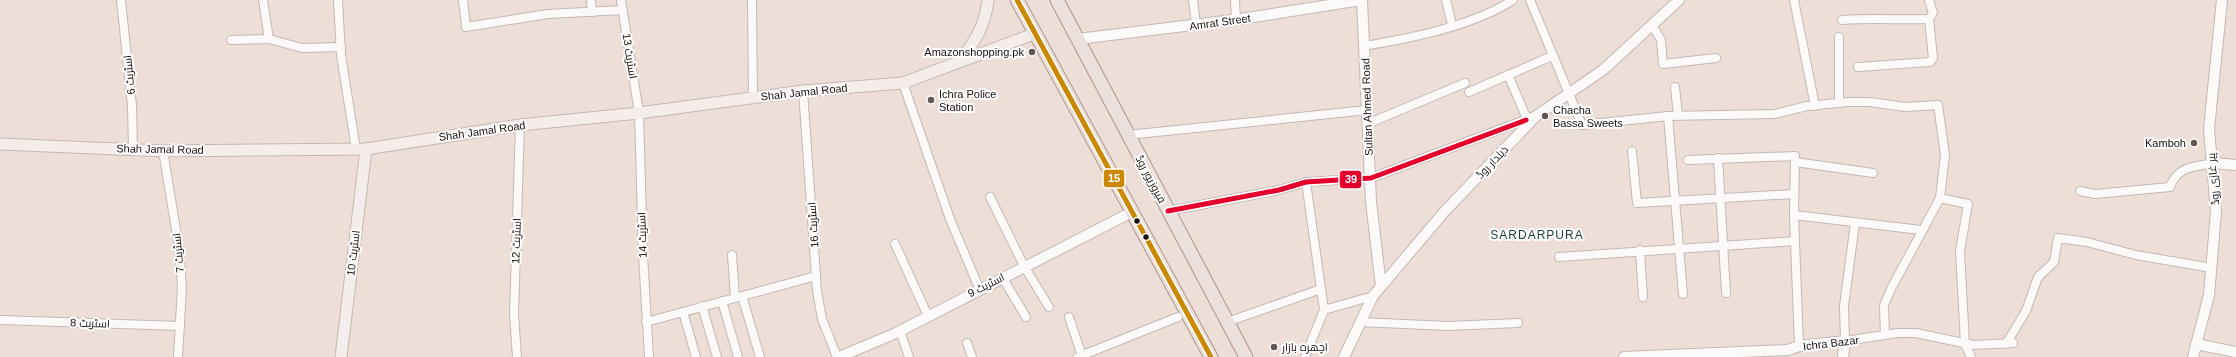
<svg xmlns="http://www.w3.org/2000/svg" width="2236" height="357" font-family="Arial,Cairo,sans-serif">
	<rect width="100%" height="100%" fill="#eeded8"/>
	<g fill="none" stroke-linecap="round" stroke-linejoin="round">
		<defs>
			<g id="minor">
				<path d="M121,0L132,106L133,150"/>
				<path d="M338,0L341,55L356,149"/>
				<path d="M463,0L466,27L548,14L622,10"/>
				<path d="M591,0L592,12"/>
				<path d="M621,0L639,113L643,255L649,357"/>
				<path d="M752,0L753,97"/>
				<path d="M1193,0L1196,25"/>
				<path d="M1235,0L1236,20"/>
				<path d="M1446,0L1452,25"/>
				<path d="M1530,0L1582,125L1668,116L1774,114L1807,106L1847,102H1870L1905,107L1938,105L1945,155L1940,198L1892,287L1884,305L1885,334"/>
				<path d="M1794,0L1815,106"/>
				<path d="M1842,20C1872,18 1899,20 1929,19"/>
				<path d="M1652,25L1661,40L1663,64L1716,58"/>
				<path d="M1839,37V103"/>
				<path d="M269,39L302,48L341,47"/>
				<path d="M231,40L269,39L263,0"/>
				<path d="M1364,46C1412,38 1473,26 1513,0"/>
				<path d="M1858,67L1930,62L1933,58L1929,19L1933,13L1929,0"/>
				<path d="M1508,75L1527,119"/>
				<path d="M903,83L950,219L979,288"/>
				<path d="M1675,87L1678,115"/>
				<path d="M803,91L817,291L822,319L837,357"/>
				<path d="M1469,92L1552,56"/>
				<path d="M1668,116L1683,294"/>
				<path d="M1367,124L1465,83"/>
				<path d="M1128,135L1367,110"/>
				<path d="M163,151L179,248L182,287L178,357"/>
				<path d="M1632,151L1637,203L1794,194"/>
				<path d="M1718,158L1726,293"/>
				<path d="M1688,160L1795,156L1794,215L1799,346"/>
				<path d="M1795,162L1873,173"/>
				<path d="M2080,191L2095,194L2170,187C2177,166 2194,167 2214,163"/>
				<path d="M990,197L1024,266L1049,307"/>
				<path d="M1940,198L1968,204L1960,251L1965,344L1971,357"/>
				<path d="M1168,211L1279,190L1306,182L1371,178L1535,116"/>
				<path d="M1794,215L1921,230"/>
				<path d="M1855,223L1844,306L1845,341L1898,333H1916L1973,345L2013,343"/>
				<path d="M895,244L928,316"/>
				<path d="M1640,250L1643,297"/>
				<path d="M732,255L735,297"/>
				<path d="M1559,257L1795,241"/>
				<path d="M1002,277L1026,317"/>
				<path d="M742,296L760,357"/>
				<path d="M722,301L738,357"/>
				<path d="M702,306L717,357"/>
				<path d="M1324,310L1373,296"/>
				<path d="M683,312L696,357"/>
				<path d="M1069,317L1082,356"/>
				<path d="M0,320L180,326"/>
				<path d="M646,322L816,276"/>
				<path d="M1227,322L1321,289"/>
				<path d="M1360,322L1448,326L1518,323"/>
				<path d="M900,331L909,357"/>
				<path d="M967,343L972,357"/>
				<path d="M2006,344L2026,311L2038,277L2054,262L2058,238L2087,242L2136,255L2212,268"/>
				<path d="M517,357L514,314L520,125"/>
				<path d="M1078,357L1178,317"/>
				<path d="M1305,357L1324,310L1306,182"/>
			</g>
			<g id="tertiary">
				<path d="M1362,0L1371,202L1381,286"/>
				<path d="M1078,39L1241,19L1361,0"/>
				<path d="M2214,163L2236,165"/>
				<path d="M2196,344L2236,352"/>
				<path d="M839,357L896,333L1132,212"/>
				<path d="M1344,357L1373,296L1445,211L1536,116L1603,70L1679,0"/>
				<path d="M1624,357L1788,350L1799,346L1845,341L1843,357"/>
				<path d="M2193,357L2209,295L2216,212L2209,129L2222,0"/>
			</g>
			<g id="secondary">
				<path d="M959,62C975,42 985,26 988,0"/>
				<path d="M0,144L163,151L366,149L520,125L639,113L803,91L903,83L1034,34"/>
				<path d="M341,357L366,149"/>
			</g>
			<g id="primary">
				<path d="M1017,0L1211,357"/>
				<path d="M1057,0L1246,357"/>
			</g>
		</defs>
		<use href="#minor" stroke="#c4b8b3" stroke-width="10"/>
		<use href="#tertiary" stroke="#c4b8b3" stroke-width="12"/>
		<use href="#secondary" stroke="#c4b8b3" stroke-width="13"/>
		<use href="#primary" stroke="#ae958a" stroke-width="15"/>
		<use href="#minor" stroke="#fcfaf9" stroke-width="8"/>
		<use href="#tertiary" stroke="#fcfaf9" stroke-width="10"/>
		<use href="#secondary" stroke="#f4edea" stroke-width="11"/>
		<use href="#primary" stroke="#ebe0db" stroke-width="13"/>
		<defs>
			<path id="bus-1" d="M1017,0L1211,357"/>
			<path id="bus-2" d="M1168,211L1279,190L1306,182L1371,178L1526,120"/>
		</defs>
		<use href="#bus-1" stroke="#fff" stroke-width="8"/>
		<use href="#bus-2" stroke="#fff" stroke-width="8"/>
		<use href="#bus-1" stroke="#cb8803" stroke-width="5"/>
		<use href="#bus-2" stroke="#e4002b" stroke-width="5"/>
	</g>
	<g fill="#645854" stroke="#fff" stroke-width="1.5">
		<circle cx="1032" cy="52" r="4"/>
		<circle cx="931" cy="100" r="4"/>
		<circle cx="1545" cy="116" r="4"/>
		<circle cx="2194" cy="143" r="4"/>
		<circle cx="1274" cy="347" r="4"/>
	</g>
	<g fill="#1a100d" stroke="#fff" stroke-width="1.5">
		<circle cx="1137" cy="221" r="3.5"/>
		<circle cx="1146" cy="237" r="3.5"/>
	</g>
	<g text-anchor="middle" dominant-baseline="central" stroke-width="4" stroke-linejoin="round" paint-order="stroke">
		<g font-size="11" fill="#1a100d" stroke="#fff">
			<text transform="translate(1220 22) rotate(-8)">Amrat Street</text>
			<text transform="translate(630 56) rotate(81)">اسٹریٹ 13</text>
			<text transform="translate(129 75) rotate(-96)">اسٹریٹ 6</text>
			<text transform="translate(804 92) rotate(-6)">Shah Jamal Road</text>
			<text transform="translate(1367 107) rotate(-92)">Sultan Ahmed Road</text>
			<text transform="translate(482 131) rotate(-8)">Shah Jamal Road</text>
			<text transform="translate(160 149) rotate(1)">Shah Jamal Road</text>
			<text transform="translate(1492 162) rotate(-46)">ذیلدار روڈ</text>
			<text transform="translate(1151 179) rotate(62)">فیروزپور روڈ</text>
			<text transform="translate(2213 179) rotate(-95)">پیر غازی روڈ</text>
			<text transform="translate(813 225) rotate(-94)">اسٹریٹ 16</text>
			<text transform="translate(642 235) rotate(-92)">اسٹریٹ 14</text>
			<text transform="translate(516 241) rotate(-88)">اسٹریٹ 12</text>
			<text transform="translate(178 253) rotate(-96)">اسٹریٹ 7</text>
			<text transform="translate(353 253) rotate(-83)">اسٹریٹ 10</text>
			<text transform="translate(986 285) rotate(-27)">اسٹریٹ 9</text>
			<text transform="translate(90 323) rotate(2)">اسٹریٹ 8</text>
			<text transform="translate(1831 343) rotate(-7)">Ichra Bazar</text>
		</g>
		<g font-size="11" fill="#1a100d" stroke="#fff" text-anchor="start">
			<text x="1024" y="52" text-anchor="end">Amazonshopping.pk</text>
			<text x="939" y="94">Ichra Police<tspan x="939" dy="13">Station</tspan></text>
			<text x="1553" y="110">Chacha<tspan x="1553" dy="13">Bassa Sweets</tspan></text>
			<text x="2186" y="143" text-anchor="end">Kamboh</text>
			<text x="1282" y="347">اچھرہ بازار</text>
		</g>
		<g font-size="12" letter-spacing="1" fill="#1b3e3d" stroke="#fff">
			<text x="1537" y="235">SARDARPURA</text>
		</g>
	</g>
	<g stroke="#fff" stroke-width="1.5">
		<rect x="1103" y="169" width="22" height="19" rx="4" fill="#cb8803"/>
		<rect x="1339" y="170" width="23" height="19" rx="4" fill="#e4002b"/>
	</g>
	<g font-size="11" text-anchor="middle" font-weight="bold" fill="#fff">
		<text x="1114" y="182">15</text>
		<text x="1351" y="183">39</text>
	</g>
</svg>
